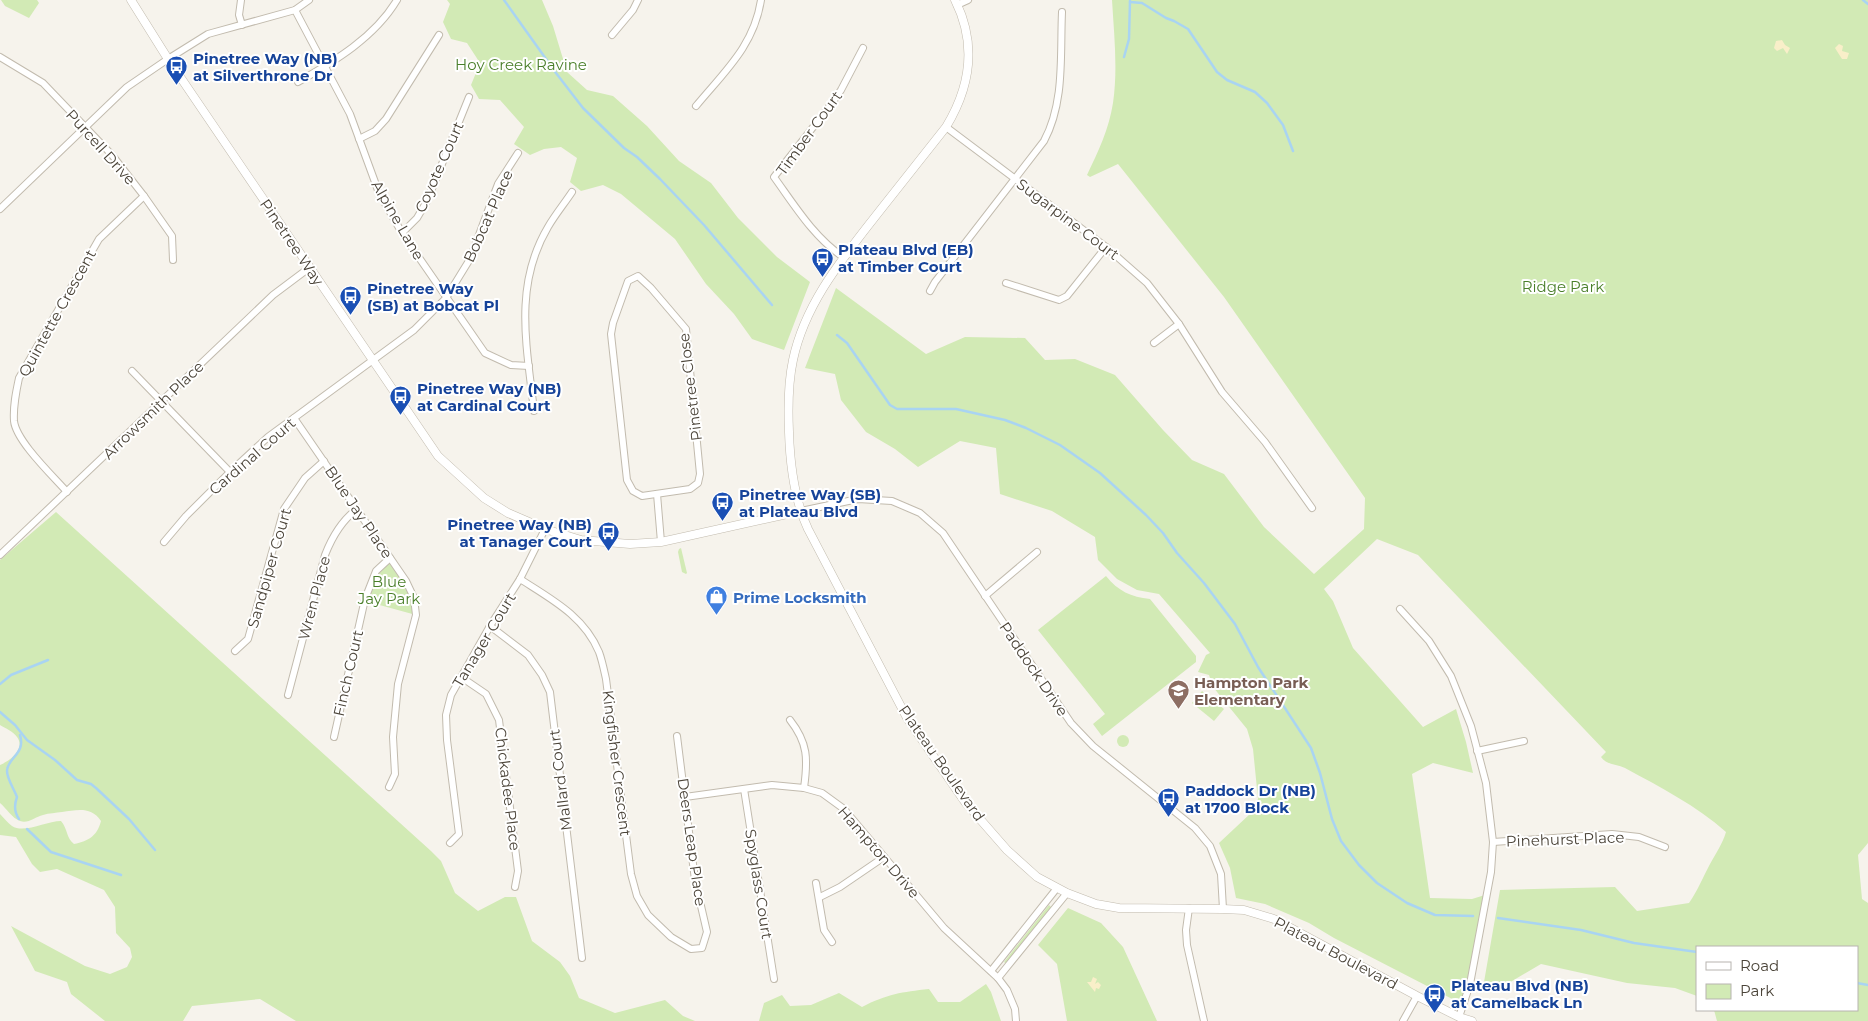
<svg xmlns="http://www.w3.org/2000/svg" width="1868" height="1021" font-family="Montserrat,sans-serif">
	<rect width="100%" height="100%" fill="#f6f3ec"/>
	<g fill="#d2eab5">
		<path d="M1,0H37L39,3L29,18L5,6Z"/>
		<path d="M447,0H542L553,26L567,72L587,90L613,96L647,126L679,161L711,183L738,218L777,257L810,282L784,350L752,339L734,314L706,284L675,239L621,194L603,185L581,191L570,182L577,158L561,147L544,149L530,155L514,144L524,127L500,100L479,99L471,85L480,63L467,43L451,39L443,22L450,4Z"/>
		<path d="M1112,0H1868V843L1858,855L1862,899L1868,903V1021H1717L1714,1010H1857V947H1697V996L1675,988L1627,983L1541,964L1502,987L1484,982L1500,890L1615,887L1637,911L1689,903C1698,890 1703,877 1710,864C1716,853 1723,843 1726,832C1697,806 1660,787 1625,768C1617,764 1606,765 1601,757L1606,752L1418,555L1377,539L1324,589L1333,601L1353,648L1423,727L1456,709L1466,742L1473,773L1433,763L1412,774L1430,898L1472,899L1485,895L1468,983L1460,1003L1334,938L1309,923L1265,904L1236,898L1230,868L1219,843L1251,813L1258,799L1253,749L1247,729L1213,687L1209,675L1198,672L1206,655L1210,653L1159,594L1137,590L1117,579L1098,560L1095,537L1052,511L1000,494L996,448L960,441L918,467L895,449L866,432L841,400L835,374L805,368L836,288L926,354L965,337L1025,338L1045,360L1075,359L1115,375L1163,430L1192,460L1224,474L1264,527L1314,574L1364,529L1365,498L1224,297L1118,164L1090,177L1087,175C1098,152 1109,129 1113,103C1118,69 1114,34 1112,0Z"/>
		<path d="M56,512L431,851L441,861L455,893L478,911L505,897H516L532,941L560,962L570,976L579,998L615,1013L665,1000L683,1016L695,1021H296L260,999L192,1006L183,1021H105L71,994L67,982L35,971L11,926L85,966L110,974L127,967L132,957L130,948L116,933L115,907L104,890L57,869L40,872L32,864L16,837L0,835V814C4,818 8,823 12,826C24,834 46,821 61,821C68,829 66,838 74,844C89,841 97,836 101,821C91,806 77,810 62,812C56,813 49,813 43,815C35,817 28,824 20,821C12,818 6,808 0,803V765C10,761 26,749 17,737C14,732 5,728 0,725V560Z"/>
		<path d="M681,548L687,573L686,574L682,572L678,552L679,549Z"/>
		<path d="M390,558L406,581L416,615L365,601L376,571Z"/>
		<path d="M1106,576C1118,591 1131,597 1150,599L1196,656V662L1102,736L1093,724L1105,714L1038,630Z"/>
		<path d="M1202,691L1224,709L1214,721L1192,703Z"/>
		<circle cx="1123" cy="741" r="6"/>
		<path d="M1049,905L1053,909L1008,965L1004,962Z"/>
		<path d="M1068,908L1101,923L1123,947L1157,1021H1067L1057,964L1038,945Z"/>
		<path d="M986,984L991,992L1001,1021H759L764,1003L782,995L790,1006L811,1005L839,993L862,1007C887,994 902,992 929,989L938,1002H960Z"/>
	</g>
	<g fill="#f9efc9">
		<path d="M1782,40L1785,45L1790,48L1787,54L1783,48L1777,51L1774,48L1776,41Z"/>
		<path d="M1839,44L1843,46L1842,51L1849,53L1847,59H1842L1835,48Z"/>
		<path d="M1093,977L1097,979L1095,984L1098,982L1101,985L1099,989L1096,988L1095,992L1087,982H1091Z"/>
	</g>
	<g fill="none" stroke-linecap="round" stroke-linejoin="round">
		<g stroke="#a9d4f2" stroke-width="2.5">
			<path d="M504,0L556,73L583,108L624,148L637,157L660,179L704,225L772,305"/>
			<path d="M1863,0L1868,4"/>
			<path d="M1130,2L1142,3L1166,18L1174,21L1188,29L1217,72L1227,80L1255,92L1267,103L1283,125L1293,151"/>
			<path d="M1124,57L1129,39L1130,1"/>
			<path d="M837,335L847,343L890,405L897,409H956L1005,420L1026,428L1060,445L1100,473L1146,515L1163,533L1177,553L1204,583L1235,624L1258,667L1311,748L1320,773L1332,819L1341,841L1359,865L1377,883L1407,903L1435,915L1473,916"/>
			<path d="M0,684L11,675L48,660"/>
			<path d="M0,712L15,725L27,740L55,760L77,780L91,784L96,788L129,819L155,850"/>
			<path d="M19,819C14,812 14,805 17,797C14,789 7,779 7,771C7,758 26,754 20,735"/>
			<path d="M27,829L51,852L121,875"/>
			<path d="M1498,918L1581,930L1634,943L1697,952"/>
			<path d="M1857,983L1868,985"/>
		</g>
		<defs>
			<g id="minor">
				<path d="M241,0L239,15L242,25"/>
				<path d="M957,5L968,0"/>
				<path d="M295,10L350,114L379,193L402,233L485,353L511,365L529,366"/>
				<path d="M612,35L633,10L638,0"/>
				<path d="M0,57L43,83L112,155L144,196L172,236L173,260"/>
				<path d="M298,82C335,61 375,37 397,0"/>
				<path d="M696,106C724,72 754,46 761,0"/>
				<path d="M946,127L1106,247L1147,283L1179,324L1222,392L1265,442L1312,508"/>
				<path d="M359,139L375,131L386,119L439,35"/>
				<path d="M0,209L127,87L168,59L208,34L295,10L309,0"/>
				<path d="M402,233L417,218L427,201L469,97"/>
				<path d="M843,257C813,236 795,206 774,177L832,103L841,90L863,48"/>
				<path d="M638,276L651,288L686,329L700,474L698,483L690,489L642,496L633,491L627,480L611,334L613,323L628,281Z"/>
				<path d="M1006,283L1059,300L1067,296L1106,247"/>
				<path d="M930,291L935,282L1044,141C1065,102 1060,55 1062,12"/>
				<path d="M1154,343L1179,324"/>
				<path d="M132,371L230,472"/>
				<path d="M534,411C527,347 513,286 548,227C555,215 564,204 572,192"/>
				<path d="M294,418L406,581L414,598L416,615L398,684L393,737L395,774L389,787"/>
				<path d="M67,492C53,476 16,441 14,421C13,406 16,392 19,378L99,239L144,196"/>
				<path d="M657,494L661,542"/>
				<path d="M801,511L858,499L892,501L920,513L943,533L1071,723L1093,746L1195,828L1210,846L1221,874L1223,909"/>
				<path d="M164,542L186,516L230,472L268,437L414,330L446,298L470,259L498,184L518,153"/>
				<path d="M0,555L273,295L309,268"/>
				<path d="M520,579C551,599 584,616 599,652C602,660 604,670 606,679L631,874L637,896L648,915L671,937L691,949L702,948L707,932L695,880L677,736"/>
				<path d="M985,596L1037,552"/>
				<path d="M1400,609L1429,641L1451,676L1471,726L1486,783L1493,842L1491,872L1470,984L1459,1017"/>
				<path d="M490,626L528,655L542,675L550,692L582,958"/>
				<path d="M235,651L248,639L284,509L305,478L324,461"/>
				<path d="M461,677L486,694L499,720L518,871L515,887"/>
				<path d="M288,695L325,555C332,537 341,521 357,509"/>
				<path d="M790,720C808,743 808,759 804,788"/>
				<path d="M334,737L365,599L376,571L390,558"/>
				<path d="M1477,751L1524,741"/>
				<path d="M744,789L774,979"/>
				<path d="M685,797L772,785L804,788L822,793L844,809L944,928L998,978L1007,990L1015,1009L1016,1021"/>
				<path d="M1493,842L1612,834L1639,837L1665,847"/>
				<path d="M450,843L459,834L447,740L446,715L451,695L490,626L520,579L545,529"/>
				<path d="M816,883L824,930L832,942"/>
				<path d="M820,897L840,887L884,857"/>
				<path d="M1189,908L1186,930L1187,945L1204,1021"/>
				<path d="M991,971L1057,888"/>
				<path d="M998,978L1067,893"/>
				<path d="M1403,1021L1417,996"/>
			</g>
			<g id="tertiary">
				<path d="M131,0L168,59L438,456L484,498L508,513L545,529L581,540L630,544L661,542L801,511"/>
				<path d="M955,0C977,44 971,86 946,127C923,156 900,185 878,213C843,258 805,303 793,360C788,383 788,409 789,432C790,465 794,499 808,529L907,718L965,802L1007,850L1037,877L1067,893L1096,904L1119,908L1223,909L1244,910L1274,919L1417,996L1459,1017L1472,1021"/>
			</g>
		</defs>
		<use href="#minor" stroke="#c2bbae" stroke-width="8"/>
		<use href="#tertiary" stroke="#c2bbae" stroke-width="9"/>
		<use href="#minor" stroke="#fff" stroke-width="6"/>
		<use href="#tertiary" stroke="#fff" stroke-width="8"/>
	</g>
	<defs>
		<symbol id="bus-pin" viewBox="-11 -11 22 30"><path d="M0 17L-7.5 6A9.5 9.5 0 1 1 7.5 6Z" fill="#1a4fb4" stroke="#fff"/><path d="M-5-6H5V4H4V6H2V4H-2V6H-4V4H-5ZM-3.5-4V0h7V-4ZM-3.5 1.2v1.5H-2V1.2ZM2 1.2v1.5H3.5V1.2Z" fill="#fff"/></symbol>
		<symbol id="shop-pin" viewBox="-11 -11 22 30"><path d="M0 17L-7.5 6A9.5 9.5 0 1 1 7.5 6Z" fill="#3f7fe0" stroke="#fff"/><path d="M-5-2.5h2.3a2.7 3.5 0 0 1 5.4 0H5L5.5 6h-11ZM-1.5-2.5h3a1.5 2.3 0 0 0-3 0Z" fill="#fff"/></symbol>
		<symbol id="school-pin" viewBox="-11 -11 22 30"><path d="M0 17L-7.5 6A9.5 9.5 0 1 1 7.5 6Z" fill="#8d6e63" stroke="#fff"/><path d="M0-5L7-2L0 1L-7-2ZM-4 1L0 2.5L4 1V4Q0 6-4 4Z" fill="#fff"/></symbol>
	</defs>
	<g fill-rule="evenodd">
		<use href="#bus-pin" x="164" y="54" width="25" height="34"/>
		<use href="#bus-pin" x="810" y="246" width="25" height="34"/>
		<use href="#bus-pin" x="338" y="284" width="25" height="34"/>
		<use href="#bus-pin" x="388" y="384" width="25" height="34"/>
		<use href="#bus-pin" x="710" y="490" width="25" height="34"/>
		<use href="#bus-pin" x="596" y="520" width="25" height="34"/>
		<use href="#shop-pin" x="704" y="584" width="25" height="34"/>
		<use href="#school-pin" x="1166" y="678" width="25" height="34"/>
		<use href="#bus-pin" x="1156" y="786" width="25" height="34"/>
		<use href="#bus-pin" x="1422" y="982" width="25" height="34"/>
	</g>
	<g text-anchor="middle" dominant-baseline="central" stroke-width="4" stroke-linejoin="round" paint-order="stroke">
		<g font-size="15" font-weight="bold" fill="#164399" stroke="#fff" text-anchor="start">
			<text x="193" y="58">Pinetree Way (NB)<tspan x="193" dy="17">at Silverthrone Dr</tspan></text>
			<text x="838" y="249">Plateau Blvd (EB)<tspan x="838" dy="17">at Timber Court</tspan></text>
			<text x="367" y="288">Pinetree Way<tspan x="367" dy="17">(SB) at Bobcat Pl</tspan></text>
			<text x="417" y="388">Pinetree Way (NB)<tspan x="417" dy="17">at Cardinal Court</tspan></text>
			<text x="739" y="494">Pinetree Way (SB)<tspan x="739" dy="17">at Plateau Blvd</tspan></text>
			<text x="592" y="524" text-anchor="end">Pinetree Way (NB)<tspan x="592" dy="17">at Tanager Court</tspan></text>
			<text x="1185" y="790">Paddock Dr (NB)<tspan x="1185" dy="17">at 1700 Block</tspan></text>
			<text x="1451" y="985">Plateau Blvd (NB)<tspan x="1451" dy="17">at Camelback Ln</tspan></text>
		</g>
		<g font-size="15" fill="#4a7f2a" stroke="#fff">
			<text x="521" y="64">Hoy Creek Ravine</text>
			<text x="1563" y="286">Ridge Park</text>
			<text x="389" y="581">Blue<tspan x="389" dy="17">Jay Park</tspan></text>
		</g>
		<g font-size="15" fill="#4b4439" stroke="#fff">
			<text transform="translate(809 133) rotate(-54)">Timber Court</text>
			<text transform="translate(101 147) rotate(48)">Purcell Drive</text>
			<text transform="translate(439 167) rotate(-66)">Coyote Court</text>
			<text transform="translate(488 216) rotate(-66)">Bobcat Place</text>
			<text transform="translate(1068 219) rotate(37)">Sugarpine Court</text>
			<text transform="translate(398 220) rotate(60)">Alpine Lane</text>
			<text transform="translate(292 242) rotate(56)">Pinetree Way</text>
			<text transform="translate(57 313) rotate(-61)">Quintette Crescent</text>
			<text transform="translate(690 387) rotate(-97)">Pinetree Close</text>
			<text transform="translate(153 410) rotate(-44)">Arrowsmith Place</text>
			<text transform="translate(252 456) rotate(-41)">Cardinal Court</text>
			<text transform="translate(359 512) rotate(56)">Blue Jay Place</text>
			<text transform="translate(269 568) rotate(-74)">Sandpiper Court</text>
			<text transform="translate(314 598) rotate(-75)">Wren Place</text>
			<text transform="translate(484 640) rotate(-59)">Tanager Court</text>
			<text transform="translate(1034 669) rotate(56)">Paddock Drive</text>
			<text transform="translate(348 673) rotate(-77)">Finch Court</text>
			<text transform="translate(617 763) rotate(83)">Kingfisher Crescent</text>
			<text transform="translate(942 763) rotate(55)">Plateau Boulevard</text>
			<text transform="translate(560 780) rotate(-97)">Mallard Court</text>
			<text transform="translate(508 789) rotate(83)">Chickadee Place</text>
			<text transform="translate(1565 839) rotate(-2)">Pinehurst Place</text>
			<text transform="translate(692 842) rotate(82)">Deers Leap Place</text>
			<text transform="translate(879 852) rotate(49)">Hampton Drive</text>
			<text transform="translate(759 884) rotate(81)">Spyglass Court</text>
			<text transform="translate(1336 953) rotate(28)">Plateau Boulevard</text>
		</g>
		<g font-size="15" font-weight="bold" fill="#366cbe" stroke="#fff" text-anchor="start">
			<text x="733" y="597">Prime Locksmith</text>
		</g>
		<g font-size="15" font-weight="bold" fill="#785e54" stroke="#fff" text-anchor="start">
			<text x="1194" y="682">Hampton Park<tspan x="1194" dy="17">Elementary</tspan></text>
		</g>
	</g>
	<rect x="1696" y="946" width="162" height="65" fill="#ffffff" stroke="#b7b4b0"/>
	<rect x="1706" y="962" width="25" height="8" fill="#ffffff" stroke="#b7b4b0"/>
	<text x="1740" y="971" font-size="15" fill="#4b4439">Road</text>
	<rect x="1706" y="984" width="25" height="15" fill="#d2eab5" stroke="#b7b4b0"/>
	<text x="1740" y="996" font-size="15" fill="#4b4439">Park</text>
</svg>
